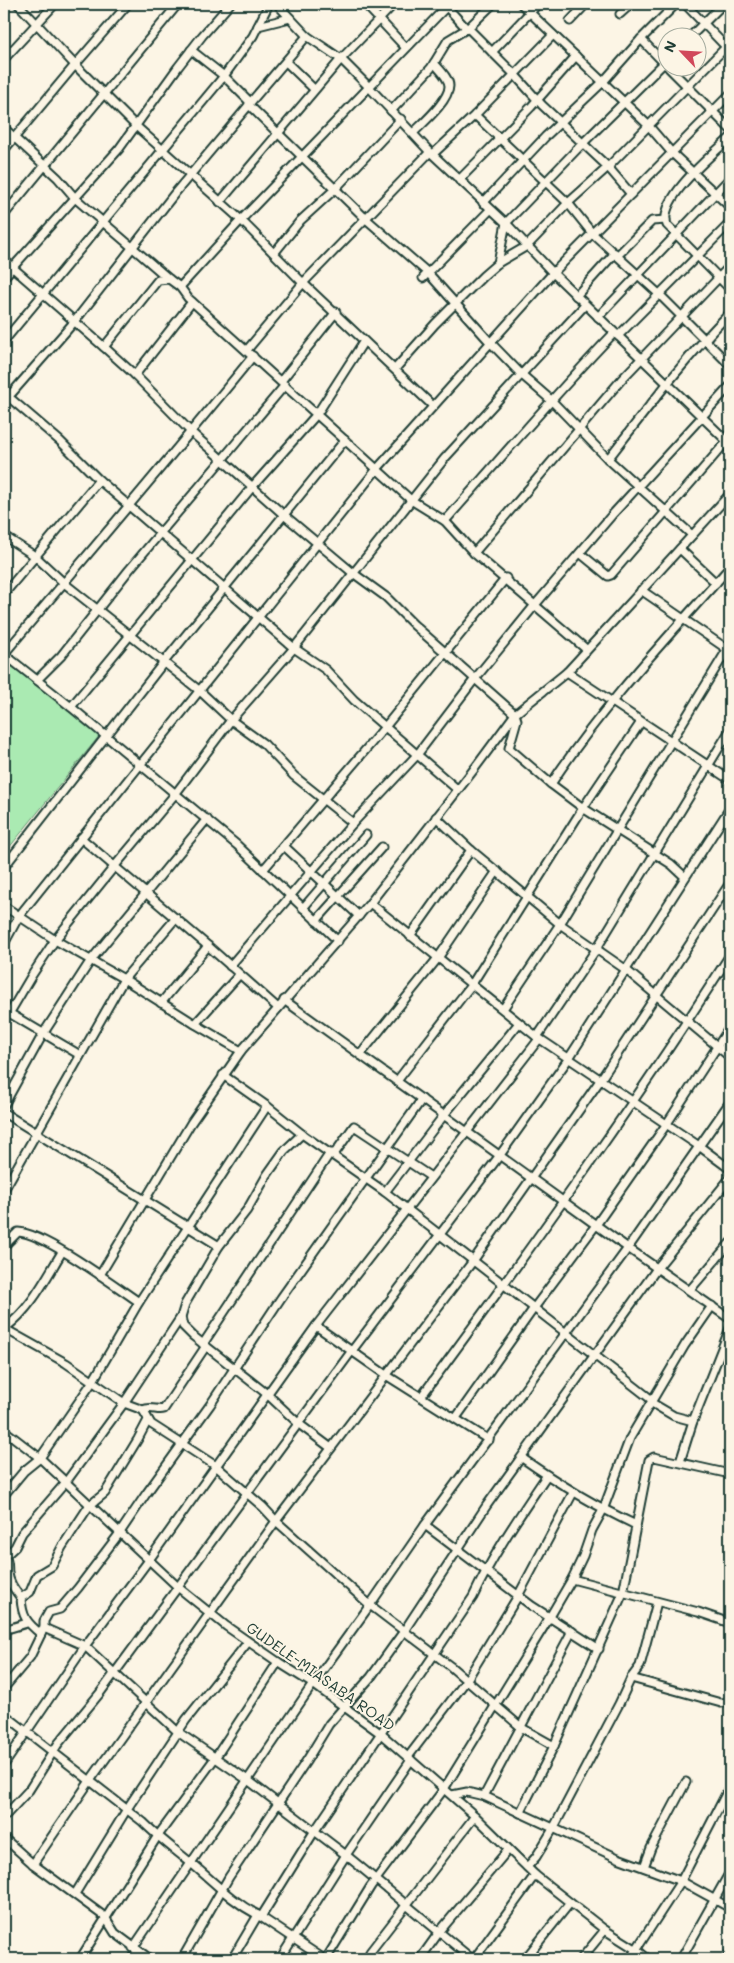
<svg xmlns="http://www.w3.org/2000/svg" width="734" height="1963" font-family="Mali,sans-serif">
	<rect width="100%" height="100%" fill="#fcf5e5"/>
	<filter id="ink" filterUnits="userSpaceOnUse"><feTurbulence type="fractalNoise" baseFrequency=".02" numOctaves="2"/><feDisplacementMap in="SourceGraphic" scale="10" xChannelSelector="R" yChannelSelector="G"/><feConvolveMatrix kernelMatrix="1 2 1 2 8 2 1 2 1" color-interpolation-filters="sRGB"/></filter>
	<g filter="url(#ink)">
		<path fill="#aaeab2" stroke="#649473" d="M4,660L100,735L4,854Z"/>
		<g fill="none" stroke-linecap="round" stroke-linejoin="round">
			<defs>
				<g id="minor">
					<path d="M18,4L75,65L128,4"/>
					<path d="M277,4L307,36L341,59L369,87L430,152L506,223L553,273L730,444"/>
					<path d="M365,4L406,48"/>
					<path d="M444,4L467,29"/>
					<path d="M521,4L648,125L672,153L730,207"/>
					<path d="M685,4L730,51"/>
					<path d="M620,14L631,4"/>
					<path d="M570,21L586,4"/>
					<path d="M258,26L290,18"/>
					<path d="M468,28L514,74L542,105L608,167L631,194"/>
					<path d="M689,38L723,4"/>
					<path d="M641,39L666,65"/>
					<path d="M492,52L538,4"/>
					<path d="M4,59L55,4"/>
					<path d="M286,62L314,89"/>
					<path d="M669,68L730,129"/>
					<path d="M250,103L307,36"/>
					<path d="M249,105L365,218L428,273L489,341L521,374L552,401L608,459L692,535"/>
					<path d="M391,111L431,68L448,40L468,28L493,4"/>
					<path d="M475,115L568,203L592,233L660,295L730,365"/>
					<path d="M4,128L58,178L75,198L169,279"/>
					<path d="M413,133C423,123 449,101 449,86C449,78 439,69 434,63"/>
					<path d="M730,138C713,154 657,199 667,225L730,289"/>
					<path d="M4,150L75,65L136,126L241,220L303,283L433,406"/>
					<path d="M433,154L475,115L553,35"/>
					<path d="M459,180L531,107L576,56"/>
					<path d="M220,202L341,59L394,4"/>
					<path d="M483,203L546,136L603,82L641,39L676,4"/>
					<path d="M4,215L178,4"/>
					<path d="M275,252L300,221L335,189L401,119"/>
					<path d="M617,256L652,221L666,220"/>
					<path d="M4,260L104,347L135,375L191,432L284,515L353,573L386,597L414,625L515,714L517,720L509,748L551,784L583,808L671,864L685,877"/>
					<path d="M498,263L506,223L582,144L666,61"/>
					<path d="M4,277L119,149L178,67L202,36L230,4"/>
					<path d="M423,278L490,210"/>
					<path d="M180,287L241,220L449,4"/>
					<path d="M576,296L615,253"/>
					<path d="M598,317L730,178"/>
					<path d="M618,336L730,223"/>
					<path d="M4,341L224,76L253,36L269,4"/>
					<path d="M104,347L158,280L169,279L180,287L188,298L411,500L445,521L474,553L586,649"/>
					<path d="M247,350L303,283L430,152"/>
					<path d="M395,369L435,324L483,276L498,263L527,246L568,203L608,167L730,43"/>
					<path d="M135,375L192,302"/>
					<path d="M281,381L336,312"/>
					<path d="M4,393L60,441L99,480L294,648L326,670L354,700L458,790"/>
					<path d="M4,402L75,321L175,193L249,105V101L224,76L191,50"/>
					<path d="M608,459C647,409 685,358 730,313"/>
					<path d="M445,521C501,458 556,393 614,333"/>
					<path d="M4,536L35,556L64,583L200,691L231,720L264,744L294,776L353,823"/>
					<path d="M680,549L716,583"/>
					<path d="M474,553L621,380L730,266"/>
					<path d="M580,553L608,576L611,575L727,441"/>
					<path d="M641,590L730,651"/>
					<path d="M4,594L99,480"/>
					<path d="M4,654L71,707L237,845L338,941"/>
					<path d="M4,654C87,555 171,457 253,356"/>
					<path d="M567,672L730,780"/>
					<path d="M37,680L61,656L129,570L285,385"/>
					<path d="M71,707L253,486L317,414L364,341"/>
					<path d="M4,783H5"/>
					<path d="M551,784C603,705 668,637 730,567"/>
					<path d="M436,817L471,850L560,924L625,969L730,1057"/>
					<path d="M81,838L208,946L278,1008"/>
					<path d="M284,846L359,916"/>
					<path d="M4,867L164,662L345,440"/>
					<path d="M263,870L385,727L506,578"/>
					<path d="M370,903L537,1037L699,1146L730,1169"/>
					<path d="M4,906L55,940L124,979L195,1024L241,1051"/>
					<path d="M303,908L366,835"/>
					<path d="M316,921L382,847"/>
					<path d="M410,936L471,850"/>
					<path d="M4,944L19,916L377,469L553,273L730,94"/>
					<path d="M230,966L353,823L417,755L474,680L535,605L612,515L730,386"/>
					<path d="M284,1000L628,1248L730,1319"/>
					<path d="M161,1003L208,946"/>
					<path d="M503,1009L560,924L730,645"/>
					<path d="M4,1010L80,1055"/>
					<path d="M9,1014L32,975L55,940L114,867L176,793L231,720L294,648L445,458L585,305"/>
					<path d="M195,1024L239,975"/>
					<path d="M537,1037L597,948L730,730"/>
					<path d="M360,1055L438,958L497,871"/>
					<path d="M223,1075L267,1106L302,1134L385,1192L652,1400V1403L674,1416L693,1421"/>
					<path d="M397,1081L472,984L583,808L641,722"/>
					<path d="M4,1105L43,1034L91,960L207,819"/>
					<path d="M4,1113L219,1246"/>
					<path d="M302,1134L284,1151L267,1175L247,1210L219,1246L185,1304L181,1317L183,1326L193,1336L267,1394L299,1424L331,1448"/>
					<path d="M4,1190L124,979L176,918"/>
					<path d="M385,1192L444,1115L519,1023"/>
					<path d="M4,1246L18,1232C44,1233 114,1285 139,1302"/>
					<path d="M100,1275L191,1123L241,1051L370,903L475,768L515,714L567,672L730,494"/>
					<path d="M690,1290L730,1243"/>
					<path d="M316,1326L386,1375L489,1440"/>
					<path d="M5,1328C31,1309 46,1278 62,1252"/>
					<path d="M7,1330L66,1363L124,1403L143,1410L151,1424L216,1466L263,1507L276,1521L370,1605L450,1666L522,1728L554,1746"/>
					<path d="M203,1344L330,1153H335L354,1126L431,1177"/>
					<path d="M421,1397C528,1252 633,1107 730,955"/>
					<path d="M143,1410C151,1406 157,1411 164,1409L206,1346"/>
					<path d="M456,1418L534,1308L596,1225L666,1125L730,1027"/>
					<path d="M4,1430L40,1458L179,1588L226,1626L278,1662L313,1684L380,1733L475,1816L535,1875L605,1930L637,1950L648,1959"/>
					<path d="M522,1458C559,1484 595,1506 636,1525"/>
					<path d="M680,1462L693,1421L730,1328"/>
					<path d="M728,1474L730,1463"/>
					<path d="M4,1495L24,1471L40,1458L93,1381L139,1302L267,1106"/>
					<path d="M425,1525L532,1606L599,1649"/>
					<path d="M4,1557L15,1547L22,1533L66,1482L124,1403L181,1317"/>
					<path d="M4,1560L5,1557C9,1562 7,1567 8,1573C9,1583 15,1590 21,1598"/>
					<path d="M572,1579L698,1612L730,1623"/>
					<path d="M44,1628L85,1646L178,1732L249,1781L346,1855L472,1959"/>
					<path d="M4,1630L27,1623"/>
					<path d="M41,1634C27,1623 22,1617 21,1598L30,1592L37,1575L52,1566L62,1547L89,1506L105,1493L138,1439L148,1420"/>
					<path d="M631,1678L721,1703L730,1702"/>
					<path d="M4,1688L30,1657L44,1628V1621L49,1612L60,1609L78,1588L119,1534L146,1494L210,1405L281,1298L422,1099"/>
					<path d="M4,1714L143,1822C158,1837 174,1849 191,1863C214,1882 231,1901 258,1915"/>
					<path d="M408,1757L466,1681L518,1596L573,1493"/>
					<path d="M4,1765L85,1646L149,1560L316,1326L539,1039"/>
					<path d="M452,1795L467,1792L484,1796L618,1858L681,1881L730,1908"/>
					<path d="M484,1796L572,1631"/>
					<path d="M520,1813L554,1746L623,1593L649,1460L654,1457L730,1474"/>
					<path d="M4,1817L29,1790L58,1744L100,1693L351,1352L500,1155L569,1058L730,808"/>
					<path d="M4,1838L33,1864L105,1917L115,1933L150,1959"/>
					<path d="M33,1864L94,1775L276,1521L473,1261L601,1079L730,883"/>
					<path d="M527,1867L536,1857L553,1829L619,1704L631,1678L640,1666L657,1602"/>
					<path d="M644,1867L651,1848L686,1782"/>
					<path d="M75,1894L127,1809L186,1720L248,1642"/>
					<path d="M261,1917L324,1959"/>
					<path d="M133,1948L313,1684L370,1605L425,1525L628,1248L730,1102"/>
					<path d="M370,1952L475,1816"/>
					<path d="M80,1959L157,1837L215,1758L278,1662"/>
					<path d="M132,1959L138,1951"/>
					<path d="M182,1959L229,1877L307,1760L329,1724L371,1677L404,1631L487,1505L658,1267L730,1178"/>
					<path d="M232,1959L258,1915L261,1917L314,1832L473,1597C493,1554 520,1515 547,1475"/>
					<path d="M280,1959L346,1855L411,1760"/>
					<path d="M326,1959L371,1886L444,1789L551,1615L572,1579L583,1556L592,1530L603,1510L630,1438L685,1345L712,1306"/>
					<path d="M420,1959L440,1931L508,1850"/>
					<path d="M474,1959L535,1875"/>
					<path d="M525,1959L570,1903"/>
					<path d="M581,1959L605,1930"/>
					<path d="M630,1959L681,1881L730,1786"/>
					<path d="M681,1959L730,1872"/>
					<path d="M726,1959L730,1952"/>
				</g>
			</defs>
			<use href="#minor" stroke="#1f3d34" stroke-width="11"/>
			<use href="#minor" stroke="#fcf5e5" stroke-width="7"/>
		</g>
	</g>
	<g text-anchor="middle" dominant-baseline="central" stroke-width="4" stroke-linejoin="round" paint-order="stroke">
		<g font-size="15" fill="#1f3d34" stroke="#fcf5e5">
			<text transform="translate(321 1676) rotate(35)">GUDELE-MIASABA ROAD</text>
		</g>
	</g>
	<rect width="734" height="1963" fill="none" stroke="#fcf5e5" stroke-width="20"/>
	<rect x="10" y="10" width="714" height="1943" fill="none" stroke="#1f3d34" stroke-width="2" filter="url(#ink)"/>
	<g transform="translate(682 52) rotate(295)"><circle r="24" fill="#fcf5e5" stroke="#a4ab9e"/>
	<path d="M0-4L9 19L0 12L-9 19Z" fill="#d1495b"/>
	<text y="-8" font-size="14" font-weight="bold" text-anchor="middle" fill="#1f3d34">N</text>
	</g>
</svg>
